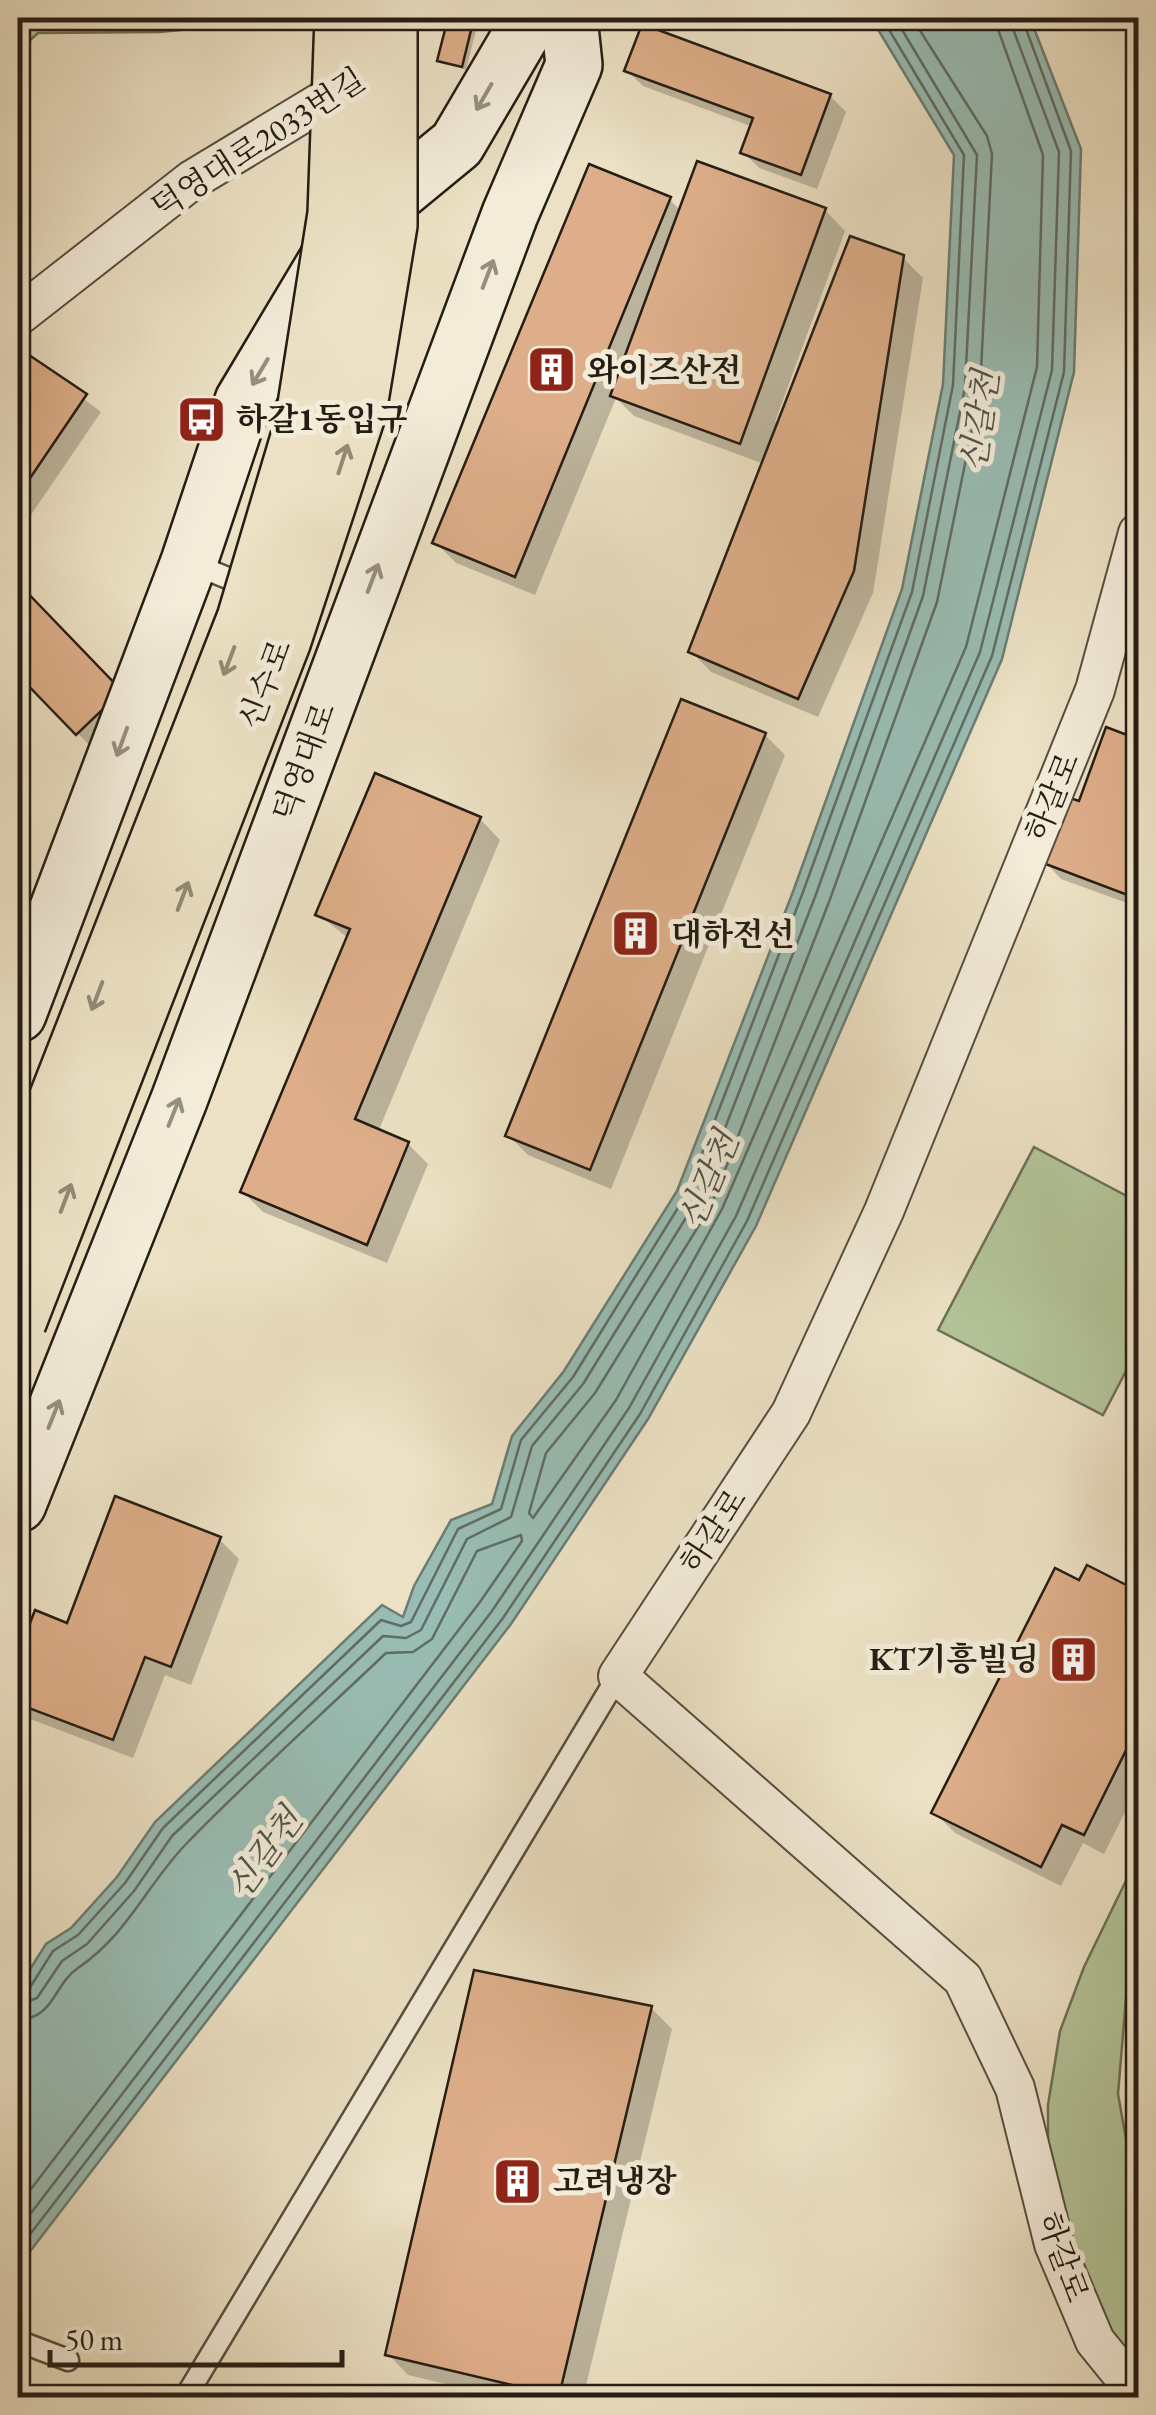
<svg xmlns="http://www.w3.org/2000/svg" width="1156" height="2415" font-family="'EB Garamond','Noto Serif KR',serif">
	<rect width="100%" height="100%" fill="#ece1c4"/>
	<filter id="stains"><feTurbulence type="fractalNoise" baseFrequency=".002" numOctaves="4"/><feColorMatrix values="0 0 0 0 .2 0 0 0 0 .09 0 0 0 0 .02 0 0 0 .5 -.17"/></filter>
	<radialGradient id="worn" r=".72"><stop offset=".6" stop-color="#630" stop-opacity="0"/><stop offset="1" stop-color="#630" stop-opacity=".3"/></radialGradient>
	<g fill="#b3c498" stroke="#6c7056" stroke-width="2.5">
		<path d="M18,18H301L160,32L38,33L18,51Z"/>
		<path d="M1034,1147L1138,1202V1348L1103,1415L938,1330Z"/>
		<path d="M1138,1856V1932L1129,1963L1118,2094L1138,2206V2372L1120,2355L1048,2181V2105L1060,2031L1084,1967Z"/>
	</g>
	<path fill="#99bdb4" stroke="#6b7d74" stroke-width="2.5" d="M871,18H1030L1081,149L1074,372L1002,659L756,1226L648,1419L511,1624L18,2267V1988L46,1944L71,1928L117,1877L155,1822L382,1605L403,1617L414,1586L451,1520L492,1504L512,1436L564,1371L677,1191L794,889L902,589L943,384L954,155Z"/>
	<g fill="#0003">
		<path d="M450,18H479L466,70L440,60Z"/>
		<path d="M668,18H720L717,29Z"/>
		<path d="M627,71L830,96L846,112L817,189L759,168L743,152L753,127L643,86Z"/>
		<path d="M699,164L825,210L845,231L775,422L780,423L902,257L923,278L873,593L818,717L711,672L691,651L764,464L634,416L616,398L535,595L456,563L435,542L669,199L681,211Z"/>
		<path d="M30,358L101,412L18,534V377Z"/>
		<path d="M18,586L136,708L93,749L18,672Z"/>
		<path d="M1107,730L1138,741V907L1061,879L1046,863L1080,804Z"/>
		<path d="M765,735L785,755L611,1189L528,1155L508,1135Z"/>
		<path d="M376,776L480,819L500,840L378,1132L408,1144L428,1164L387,1263L263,1212L243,1192L349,939L318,914Z"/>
		<path d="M219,1539L239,1559L191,1685L165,1675L133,1758L25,1717L18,1710V1662L36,1614L68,1626Z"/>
		<path d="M1088,1569L1138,1594V1786L1104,1854L1083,1843L1061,1886L955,1833L935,1813Z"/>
		<path d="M651,2008L672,2029L583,2398H505L408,2375L388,2354Z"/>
	</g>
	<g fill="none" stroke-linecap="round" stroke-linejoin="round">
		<g stroke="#5f6d64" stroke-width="2.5">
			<path d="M912,18L987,136L992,154L980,390L937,602L829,902L711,1206L595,1393L546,1453L529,1513L533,1518L616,1400L722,1209L966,647L1037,367L1043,155L994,18"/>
			<path d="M18,1992L29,1989L53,1951L78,1935L125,1883L163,1828L381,1620L401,1626L411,1622L458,1529L501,1509L521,1440L573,1377L686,1195L803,892L912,592L953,385L964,155L882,18"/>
			<path d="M18,2005L37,1998L62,1961L87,1944L134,1891L172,1836L383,1636L406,1638L421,1630L467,1539L511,1517L532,1446L583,1384L697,1200L815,897L923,596L965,387L977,155L895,18"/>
			<path d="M18,2020C55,2018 53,1985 78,1968C129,1933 147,1884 187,1843C251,1777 320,1716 386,1653L413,1652L432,1639L477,1551L521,1535L522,1541L480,1602L18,2206"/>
			<path d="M18,2230L492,1611L629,1408L736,1216L980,652L1052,370L1059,152L1009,18"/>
			<path d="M18,2250L503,1618L640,1414L747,1221L992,656L1064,372L1071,151L1022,18"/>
		</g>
	</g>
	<g fill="#ddae89" stroke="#251d14" stroke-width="2.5">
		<path d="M448,18H474L462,67L437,61Z"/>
		<path d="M642,24L831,94L801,175L740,153L753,118L624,71Z"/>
		<path d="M697,161L826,208L740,444L610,396Z"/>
		<path d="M589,164L671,197L515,577L432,543Z"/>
		<path d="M850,236L904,255L854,571L798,699L688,652Z"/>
		<path d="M29,355L87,394L18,496V372Z"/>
		<path d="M18,583L122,691L76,735L18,675Z"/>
		<path d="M681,699L766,733L590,1170L505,1136Z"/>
		<path d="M1106,727L1138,739V899L1043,863L1067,797L1079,801Z"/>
		<path d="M375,773L481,817L355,1119L409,1142L367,1245L240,1192L350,929L315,915Z"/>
		<path d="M115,1496L221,1537L171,1667L145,1657L113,1740L18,1704V1655L35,1610L67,1623Z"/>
		<path d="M1087,1565L1138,1591V1726L1084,1835L1062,1825L1041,1867L931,1813L1055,1568L1079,1580Z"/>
		<path d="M474,1970L652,2006L559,2396L385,2355Z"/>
	</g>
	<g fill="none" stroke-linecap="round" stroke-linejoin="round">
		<defs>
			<g id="lane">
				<path d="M191,563L252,588"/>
				<path d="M18,2341L68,2360"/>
				<path d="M185,2398L618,1676"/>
			</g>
			<g id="street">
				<path d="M18,316L192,180L351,84"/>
				<path d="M1138,533L1095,690L884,1211L791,1413L618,1676L963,1979L1015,2088L1054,2244L1095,2341L1138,2394"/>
			</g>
			<g id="secondary">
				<path d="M18,1014L189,562L243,401L338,242L457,144L524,30L539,18"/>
				<path d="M18,1504L179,1100L510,214L574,65L569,18"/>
			</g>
		</defs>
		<use href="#lane" stroke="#574e40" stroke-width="25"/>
		<use href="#street" stroke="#574e40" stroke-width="42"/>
		<use href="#secondary" stroke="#251d14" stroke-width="60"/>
		<use href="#lane" stroke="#f3ecd9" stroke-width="20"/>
		<use href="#street" stroke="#f3ecd9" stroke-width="38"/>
		<use href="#secondary" stroke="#f3ecd9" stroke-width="55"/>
		<defs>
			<g id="primary-bridge">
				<path d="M18,1199L245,619L303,424L336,214L343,18"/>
				<path d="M18,1322L283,640L358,412L389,225V18"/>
			</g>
		</defs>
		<use href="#primary-bridge" stroke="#251d14" stroke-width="60" stroke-linecap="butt"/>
		<use href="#primary-bridge" stroke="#ece1c4" stroke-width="55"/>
	</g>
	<defs><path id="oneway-shaft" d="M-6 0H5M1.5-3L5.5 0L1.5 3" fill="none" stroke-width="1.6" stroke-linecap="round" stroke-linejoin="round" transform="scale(2.5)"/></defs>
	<g stroke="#968f80">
		<use href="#oneway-shaft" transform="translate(484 97) rotate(120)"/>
		<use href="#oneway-shaft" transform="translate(488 274) rotate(-69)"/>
		<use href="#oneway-shaft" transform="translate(260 372) rotate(121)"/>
		<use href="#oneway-shaft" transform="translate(373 578) rotate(-69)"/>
		<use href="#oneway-shaft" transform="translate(122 742) rotate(110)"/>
		<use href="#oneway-shaft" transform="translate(174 1112) rotate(-68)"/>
		<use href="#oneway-shaft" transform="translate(54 1414) rotate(-68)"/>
	</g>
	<g stroke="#928975">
		<use href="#oneway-shaft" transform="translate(343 459) rotate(-72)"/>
		<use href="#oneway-shaft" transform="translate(229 661) rotate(111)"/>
		<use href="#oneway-shaft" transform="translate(183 896) rotate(-69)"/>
		<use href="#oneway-shaft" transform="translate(97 996) rotate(111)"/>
		<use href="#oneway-shaft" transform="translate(66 1198) rotate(-69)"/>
	</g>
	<defs>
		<symbol id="building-square" viewBox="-11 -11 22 22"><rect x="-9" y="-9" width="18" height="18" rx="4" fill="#8f2418" stroke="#f3ecd9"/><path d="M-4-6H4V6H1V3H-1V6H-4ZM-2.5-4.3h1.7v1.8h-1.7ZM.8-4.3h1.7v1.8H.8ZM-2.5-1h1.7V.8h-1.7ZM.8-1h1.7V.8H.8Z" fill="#fff"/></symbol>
		<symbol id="bus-square" viewBox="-11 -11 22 22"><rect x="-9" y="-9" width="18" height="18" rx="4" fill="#8f2418" stroke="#f3ecd9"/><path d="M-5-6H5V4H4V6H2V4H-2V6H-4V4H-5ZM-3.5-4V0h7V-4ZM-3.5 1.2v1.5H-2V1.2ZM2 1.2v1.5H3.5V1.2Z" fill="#fff"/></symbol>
	</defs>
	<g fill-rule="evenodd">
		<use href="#building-square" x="524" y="342" width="55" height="55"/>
		<use href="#bus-square" x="174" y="392" width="55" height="55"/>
		<use href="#building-square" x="608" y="906" width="55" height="55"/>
		<use href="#building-square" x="1046" y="1632" width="55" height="55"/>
		<use href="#building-square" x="490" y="2154" width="55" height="55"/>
	</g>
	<g text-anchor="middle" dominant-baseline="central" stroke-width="10" stroke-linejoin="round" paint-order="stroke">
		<g font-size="32" fill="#251d14" stroke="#f3ecd9">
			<text transform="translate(258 143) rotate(-33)">덕영대로2033번길</text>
			<text transform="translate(265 684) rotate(-69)">신수로</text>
			<text transform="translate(304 762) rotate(-70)">덕영대로</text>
			<text transform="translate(1052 797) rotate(-68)">하갈로</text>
			<text transform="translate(713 1531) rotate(-57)">하갈로</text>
			<text transform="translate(1063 2257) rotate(70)">하갈로</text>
		</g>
		<g font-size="32" font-weight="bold" fill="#251d14" stroke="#f3ecd9" text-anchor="start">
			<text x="587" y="370">와이즈산전</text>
			<text x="236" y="419">하갈1동입구</text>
			<text x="671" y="934">대하전선</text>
			<text x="1039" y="1659" text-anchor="end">KT기흥빌딩</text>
			<text x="553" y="2181">고려냉장</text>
		</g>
		<g font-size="35" font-style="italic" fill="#4e554c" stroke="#f3ecd9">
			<text transform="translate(979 421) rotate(-82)">신갈천</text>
			<text transform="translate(708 1180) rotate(-67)">신갈천</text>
			<text transform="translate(264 1853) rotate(-54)">신갈천</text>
		</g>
	</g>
	<rect width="1156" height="2415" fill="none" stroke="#ece1c4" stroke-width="60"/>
	<rect x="20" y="20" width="1116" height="2375" fill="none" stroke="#251d14" stroke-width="5"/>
	<rect x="30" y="30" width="1096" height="2355" fill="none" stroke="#251d14" stroke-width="2.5"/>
	<path d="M50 2350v15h292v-15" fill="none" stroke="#251d14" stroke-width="5"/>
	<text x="65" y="2350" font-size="30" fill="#251d14" stroke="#f3ecd9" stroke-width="8" paint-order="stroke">50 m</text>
	<rect width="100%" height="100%" filter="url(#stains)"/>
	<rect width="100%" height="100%" fill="url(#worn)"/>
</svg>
